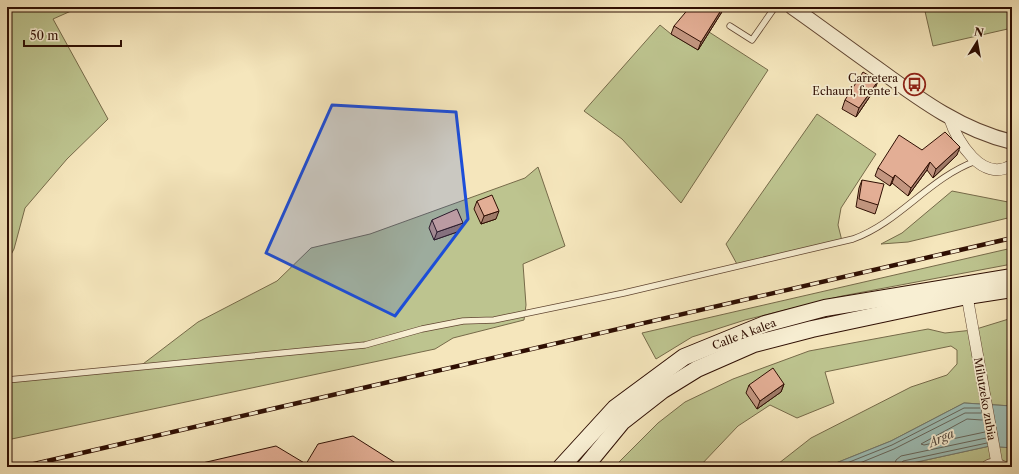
<svg xmlns="http://www.w3.org/2000/svg" width="1019" height="474" font-family="'Libre Caslon Text',serif">
	<rect width="100%" height="100%" fill="#f5e6bc"/>
	<filter id="stains"><feTurbulence type="fractalNoise" baseFrequency=".005" numOctaves="4"/><feColorMatrix values="0 0 0 0 .2 0 0 0 0 .09 0 0 0 0 .02 0 0 0 .5 -.17"/></filter>
	<radialGradient id="worn" r=".72"><stop offset=".6" stop-color="#630" stop-opacity="0"/><stop offset="1" stop-color="#630" stop-opacity=".3"/></radialGradient>
	<g fill="#bdc48f" stroke="#766a49">
		<path d="M7,7H80L53,19L108,119L67,159L25,208L14,249L7,262Z"/>
		<path d="M924,7H1012V28L933,46Z"/>
		<path d="M660,25L671,34L698,50L709,32L768,70L681,203L622,139L584,111Z"/>
		<path d="M817,114L876,154L841,208L838,225L842,241L738,266L726,244Z"/>
		<path d="M538,167L565,246L523,264L526,305L524,320L453,338L435,349L7,440V379L139,367L198,322L277,281L311,248L370,234L525,178Z"/>
		<path d="M952,191L1008,202L1012,200V217L908,242L881,244L902,233Z"/>
		<path d="M1012,248V264L842,296L745,320L692,337L656,359L642,333Z"/>
		<path d="M1012,318V406L964,403L891,441L826,467H774L811,438L911,387L947,375L957,364V350L951,346L825,372L834,403L797,418L770,405L738,426L699,467H614L658,423L685,402L733,379L809,351L928,329L945,333L973,330Z"/>
		<path d="M990,446L1012,448V467H894Z"/>
	</g>
	<path fill="#9dbeb6" stroke="#71786e" d="M964,403L1012,406V448L990,446L894,467H826L891,441Z"/>
	<g fill="none" stroke-linecap="round" stroke-linejoin="round">
		<g stroke="#66665c" stroke-width="1">
			<path d="M982,420L967,419L921,444L924,445L985,432"/>
			<path d="M837,467L892,445L964,408H980"/>
			<path d="M850,467L894,449L965,413H981"/>
			<path d="M894,467L896,460L901,456L986,438"/>
			<path d="M899,467L903,461L987,443"/>
		</g>
		<defs>
			<g id="service">
				<path d="M730,26L752,40L775,7"/>
				<path d="M7,380L365,345L422,329L463,321L494,320L624,293L853,239C900,222 929,178 976,161"/>
			</g>
			<g id="minor">
				<path d="M949,117C957,141 982,184 1012,165"/>
				<path d="M967,296L997,464"/>
				<path d="M986,467C992,462 998,464 1004,467"/>
			</g>
			<path id="tertiary" d="M792,7C822,28 851,50 881,71C922,101 962,130 1012,142"/>
			<g id="secondary">
				<path d="M561,467L615,408L684,357L765,324L825,308L1012,277"/>
				<path d="M585,467L622,422L663,390L697,369L754,344L812,329L967,296L1012,289"/>
			</g>
		</defs>
		<use href="#service" stroke="#604531" stroke-width="7"/>
		<use href="#minor" stroke="#604531" stroke-width="12"/>
		<use href="#tertiary" stroke="#604531" stroke-width="16"/>
		<use href="#secondary" stroke="#2f0f03" stroke-width="18"/>
		<use href="#service" stroke="#f8efd3" stroke-width="5.5"/>
		<use href="#minor" stroke="#f8efd3" stroke-width="11"/>
		<use href="#tertiary" stroke="#f8efd3" stroke-width="14"/>
		<use href="#secondary" stroke="#f8efd3" stroke-width="16"/>
		<defs>
			<path id="rail" d="M21,467L1012,238"/>
		</defs>
		<use href="#rail" stroke="#2f0f03" stroke-width="4.5"/>
		<use href="#rail" stroke="#f8efd3" stroke-width="3" stroke-dasharray="9" stroke-linecap="butt"/>
	</g>
	<g fill="#c39680" stroke="#2f0f03">
		<path d="M491,7H501L498,11Z"/>
		<path d="M725,7L698,50L671,34L674,26Z"/>
		<path d="M875,89L856,117L842,109L845,100Z"/>
		<path d="M922,150L957,155L933,178L927,170L908,196L892,183L890,186L875,176L878,168Z"/>
		<path d="M862,180L878,205L875,214L856,207L859,188Z"/>
		<path d="M477,201L496,219L481,224L474,209Z"/>
		<path d="M432,220L463,223L460,231L434,240L429,228Z"/>
		<path d="M784,384L781,392L757,409L746,393L749,385Z"/>
	</g>
	<g fill="#9f7a68" stroke="#2f0f03">
		<path d="M723,7H725L698,50L701,42Z"/>
		<path d="M878,81L875,89L856,117L859,108Z"/>
		<path d="M960,147L957,155L933,178L936,169Z"/>
		<path d="M930,162L927,170L908,196L911,188Z"/>
		<path d="M895,175L892,183L890,186L893,178Z"/>
		<path d="M499,211L496,219L481,224L484,216Z"/>
		<path d="M463,223L460,231L434,240L437,232Z"/>
		<path d="M784,384L781,392L757,409L760,401Z"/>
	</g>
	<g fill="#e3ae95" stroke="#2f0f03">
		<path d="M690,7H723L701,42L674,26Z"/>
		<path d="M863,72L878,81L859,108L845,100Z"/>
		<path d="M945,132L960,147L936,169L930,162L911,188L895,175L893,178L878,168L899,135L922,150Z"/>
		<path d="M862,180L884,184L878,205L859,199Z"/>
		<path d="M492,195L499,211L484,216L477,201Z"/>
		<path d="M457,209L463,223L437,232L432,220Z"/>
		<path d="M773,368L784,384L760,401L749,385Z"/>
		<path d="M353,436L402,467H185L276,446L306,464L318,444Z"/>
	</g>
	<path fill="#1d4ed8" fill-opacity="0.2" stroke="#1d4ed8" stroke-width="3" stroke-linejoin="round" d="M332,105L456,112L468,219L395,316L266,253Z"/>
	<defs>
		<symbol id="bus-ring" viewBox="-11 -11 22 22"><circle r="9.5" fill="#f8efd3" stroke="#8f2418" stroke-width="1.5"/><path d="M-5-6H5V4H4V6H2V4H-2V6H-4V4H-5ZM-3.5-4V0h7V-4ZM-3.5 1.2v1.5H-2V1.2ZM2 1.2v1.5H3.5V1.2Z" fill="#8f2418"/></symbol>
	</defs>
	<g fill-rule="evenodd">
		<use href="#bus-ring" x="902" y="72" width="25" height="25"/>
	</g>
	<g text-anchor="middle" dominant-baseline="central" stroke-width="3.5" stroke-linejoin="round" paint-order="stroke">
		<g font-size="11" fill="#2f0f03" stroke="#f8efd3" text-anchor="end">
			<text x="898" y="78">Carretera<tspan x="898" dy="13">Echauri, frente 1</tspan></text>
		</g>
		<g font-size="11" fill="#2f0f03" stroke="#f8efd3">
			<text transform="translate(744 334) rotate(-21)">Calle A kalea</text>
			<text transform="translate(985 399) rotate(80)">Milutzeko zubia</text>
		</g>
		<g font-size="12" font-style="italic" fill="#564c42" stroke="#f8efd3">
			<text transform="translate(941 438) rotate(-24)">Arga</text>
		</g>
	</g>
	<rect width="1019" height="474" fill="none" stroke="#f5e6bc" stroke-width="24"/>
	<rect x="8" y="8" width="1003" height="458" fill="none" stroke="#2f0f03" stroke-width="2"/>
	<rect x="12" y="12" width="995" height="450" fill="none" stroke="#2f0f03"/>
	<g transform="translate(977 42) rotate(11)" stroke="#f8efd3" stroke-width="3" paint-order="stroke">
	<path d="M0-3L7 15L0 10L-7 15Z" fill="#2f0f03"/>
	<text y="-6" font-size="11" font-weight="bold" text-anchor="middle" fill="#2f0f03">N</text>
	</g>
	<path d="M24 40v6h97v-6" fill="none" stroke="#2f0f03" stroke-width="2"/>
	<text x="30" y="40" font-size="12" fill="#2f0f03" stroke="#f8efd3" stroke-width="3" paint-order="stroke">50 m</text>
	<rect width="100%" height="100%" filter="url(#stains)"/>
	<rect width="100%" height="100%" fill="url(#worn)"/>
</svg>
